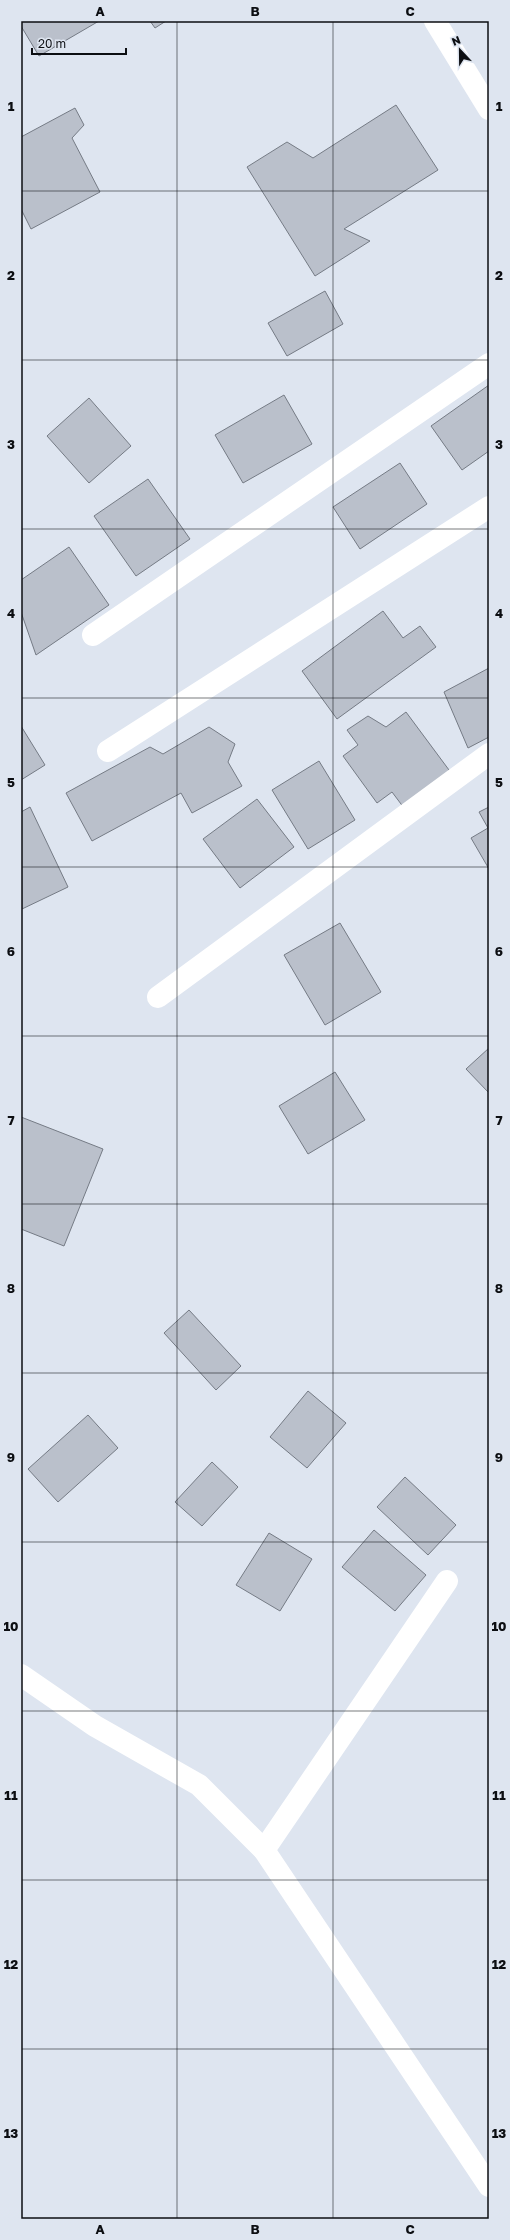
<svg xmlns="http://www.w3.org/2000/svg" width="510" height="2240" font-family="'Golos Text',sans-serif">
	<rect width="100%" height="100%" fill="#dee5f0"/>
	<g fill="#bac0cb" stroke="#757b85">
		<path d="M21,21H99L39,56L21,26Z"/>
		<path d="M150,21H166L155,28Z"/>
		<path d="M396,105L438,170L344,229L370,241L315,276L247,167L287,142L313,158Z"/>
		<path d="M75,108L84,125L72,138L100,192L31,229L21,209V137Z"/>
		<path d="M325,291L343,324L287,356L268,323Z"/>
		<path d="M489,385V451L462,470L431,426Z"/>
		<path d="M284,395L312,444L243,483L215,435Z"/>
		<path d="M89,398L131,446L89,483L47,436Z"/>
		<path d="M400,463L427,504L360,549L333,507Z"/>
		<path d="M148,479L190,539L136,576L94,516Z"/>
		<path d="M69,547L109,605L36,655L21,612V580Z"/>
		<path d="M383,611L403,638L420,626L436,647L337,719L302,671Z"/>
		<path d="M489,668V737L468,748L444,692Z"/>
		<path d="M406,712L452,774L404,808L392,792L377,803L343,756L358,745L347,730L368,716L386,727Z"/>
		<path d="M21,726L45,765L21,780Z"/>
		<path d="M209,727L235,744L228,762L242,786L192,813L181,793L92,841L66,793L150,747L163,754Z"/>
		<path d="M319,761L355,820L308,849L272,790Z"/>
		<path d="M257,799L294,847L240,888L203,839Z"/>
		<path d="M30,807L68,887L22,909L21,812Z"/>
		<path d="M489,807V869L471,838L488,828L479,812Z"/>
		<path d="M340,923L381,992L325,1025L284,955Z"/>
		<path d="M489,1048V1093L466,1069Z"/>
		<path d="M335,1072L365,1120L308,1154L279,1106Z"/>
		<path d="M21,1117L103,1149L64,1246L21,1229Z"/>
		<path d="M189,1310L241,1366L216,1390L164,1333Z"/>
		<path d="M308,1391L346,1423L307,1468L270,1437Z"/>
		<path d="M88,1415L118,1448L58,1502L28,1469Z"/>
		<path d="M212,1462L238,1487L202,1526L175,1502Z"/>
		<path d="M405,1477L456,1525L428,1555L377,1507Z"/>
		<path d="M374,1530L426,1575L395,1611L342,1567Z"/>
		<path d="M269,1533L312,1559L280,1611L236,1585Z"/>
	</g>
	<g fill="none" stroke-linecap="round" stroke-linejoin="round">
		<g stroke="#fff" stroke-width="22">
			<path d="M93,635L489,364"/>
			<path d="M108,751L489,507"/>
			<path d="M158,997L489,754"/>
			<path d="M447,1581L264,1850L489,2186"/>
			<path d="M21,1675L95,1726L199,1785L264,1850"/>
		</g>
		<path stroke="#fff" stroke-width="22" d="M435,21L489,109"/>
	</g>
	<path fill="none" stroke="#0c0e12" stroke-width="1" stroke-opacity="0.55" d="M177,21V2219M333,21V2219M21,191H489M21,360H489M21,529H489M21,698H489M21,867H489M21,1036H489M21,1204H489M21,1373H489M21,1542H489M21,1711H489M21,1880H489M21,2049H489"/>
	<rect width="510" height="2240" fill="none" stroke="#dee5f0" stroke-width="44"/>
	<g transform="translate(460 50) rotate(338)" stroke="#dee5f0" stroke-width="3" paint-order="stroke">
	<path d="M0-3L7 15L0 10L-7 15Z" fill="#0c0e12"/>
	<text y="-6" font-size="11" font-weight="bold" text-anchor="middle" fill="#0c0e12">N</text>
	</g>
	<path d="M32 48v6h94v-6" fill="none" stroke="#0c0e12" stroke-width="2"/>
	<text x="38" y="48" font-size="12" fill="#0c0e12" stroke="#dee5f0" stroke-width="3" paint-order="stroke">20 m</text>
	<rect x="22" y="22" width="466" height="2196" fill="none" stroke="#0c0e12" stroke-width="1.5"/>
	<g font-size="13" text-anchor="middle" font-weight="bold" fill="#0c0e12">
		<text x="100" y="16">A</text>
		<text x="255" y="16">B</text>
		<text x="410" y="16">C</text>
		<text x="11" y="111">1</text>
		<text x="499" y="111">1</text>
		<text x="11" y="280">2</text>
		<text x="499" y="280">2</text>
		<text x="11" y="449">3</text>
		<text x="499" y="449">3</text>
		<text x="11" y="618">4</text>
		<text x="499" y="618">4</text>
		<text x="11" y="787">5</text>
		<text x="499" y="787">5</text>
		<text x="11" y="956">6</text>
		<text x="499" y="956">6</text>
		<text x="11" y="1125">7</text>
		<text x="499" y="1125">7</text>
		<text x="11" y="1293">8</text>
		<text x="499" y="1293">8</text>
		<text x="11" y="1462">9</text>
		<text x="499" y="1462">9</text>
		<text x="11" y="1631">10</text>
		<text x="499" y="1631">10</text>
		<text x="11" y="1800">11</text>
		<text x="499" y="1800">11</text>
		<text x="11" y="1969">12</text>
		<text x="499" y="1969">12</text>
		<text x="11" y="2138">13</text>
		<text x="499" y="2138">13</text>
		<text x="100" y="2234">A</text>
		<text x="255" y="2234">B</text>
		<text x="410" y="2234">C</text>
	</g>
</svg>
